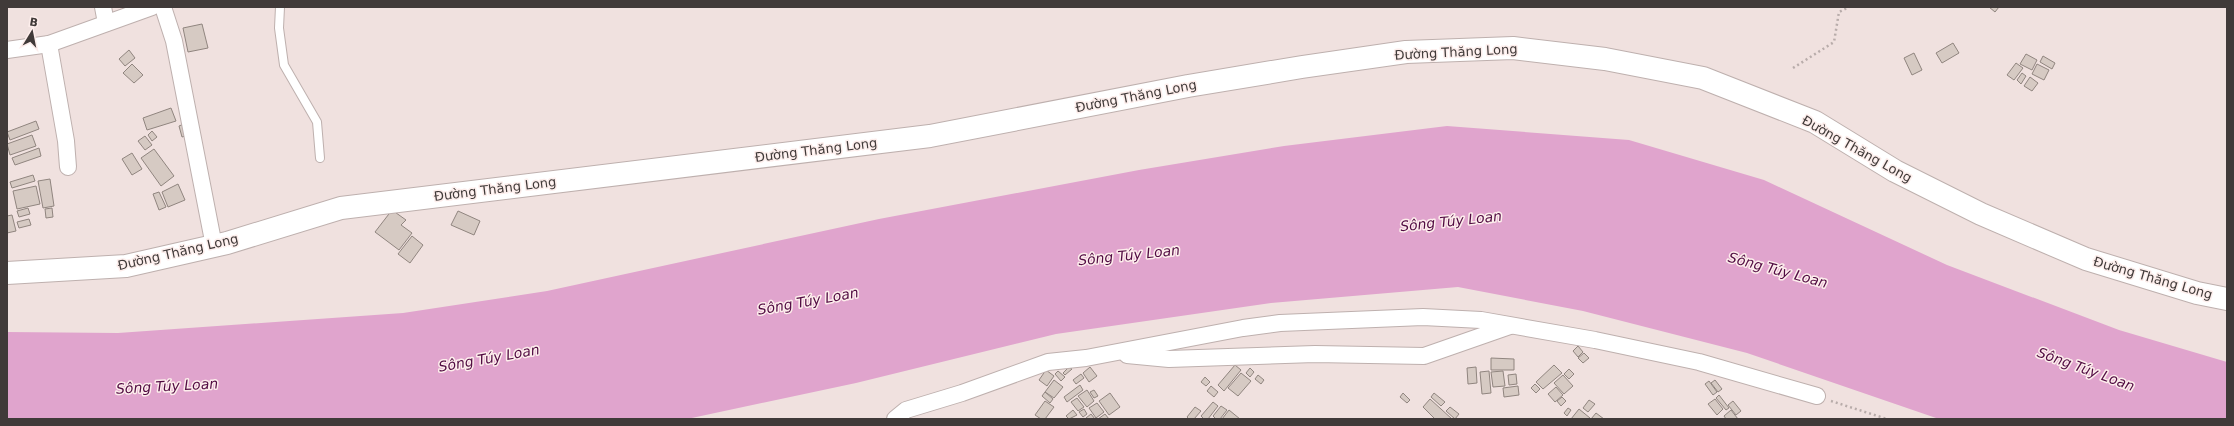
<svg xmlns="http://www.w3.org/2000/svg" width="2234" height="426" font-family="'DejaVu Sans',sans-serif">
	<rect width="100%" height="100%" fill="#f0e1df"/>
	<path fill="#e0a4cd" d="M1447,126L1629,140L1764,180L1947,265L2119,330L2227,362V419H1939L1747,353L1583,311L1458,287L1271,303L1056,334L856,383L687,419H7V332L118,333L403,313L547,291L879,219L1139,170L1284,146Z"/>
	<g fill="#d6cac3" stroke="#90857f">
		<path d="M1989,7H1999L1995,12Z"/>
		<path d="M202,24L208,48L188,52L183,28Z"/>
		<path d="M1953,43L1959,53L1942,63L1936,53Z"/>
		<path d="M129,50L135,58L125,66L119,59Z"/>
		<path d="M1914,53L1922,70L1912,75L1904,58Z"/>
		<path d="M2026,54L2037,60L2032,70L2020,64Z"/>
		<path d="M2043,56L2055,63L2052,69L2040,62Z"/>
		<path d="M2016,63L2023,68L2014,80L2007,75Z"/>
		<path d="M132,64L143,75L134,83L123,73Z"/>
		<path d="M2037,64L2049,70L2044,80L2032,74Z"/>
		<path d="M2022,73L2026,76L2021,84L2017,80Z"/>
		<path d="M2030,77L2038,83L2032,91L2024,86Z"/>
		<path d="M171,108L176,121L147,130L143,118Z"/>
		<path d="M36,121L39,129L10,140L7,132Z"/>
		<path d="M191,121L195,133L182,137L179,126Z"/>
		<path d="M152,131L157,137L152,141L148,135Z"/>
		<path d="M32,135L36,146L10,155L7,144Z"/>
		<path d="M145,136L152,145L145,150L138,141Z"/>
		<path d="M39,148L41,156L15,165L12,158Z"/>
		<path d="M154,149L174,176L161,186L141,158Z"/>
		<path d="M132,153L142,169L132,175L122,159Z"/>
		<path d="M33,175L35,181L12,188L10,182Z"/>
		<path d="M50,179L54,206L43,208L38,181Z"/>
		<path d="M178,184L185,200L168,207L162,192Z"/>
		<path d="M36,186L40,204L17,209L13,191Z"/>
		<path d="M159,192L166,207L159,210L153,194Z"/>
		<path d="M28,208L30,214L19,217L17,211Z"/>
		<path d="M52,208L53,217L46,218L45,209Z"/>
		<path d="M392,210L406,220L401,225L412,233L399,250L375,232Z"/>
		<path d="M458,211L480,221L474,235L451,225Z"/>
		<path d="M12,215L16,231L7,233V216Z"/>
		<path d="M29,219L31,225L19,228L17,222Z"/>
		<path d="M412,236L423,245L410,263L398,254Z"/>
		<path d="M1578,346L1583,352L1578,357L1573,351Z"/>
		<path d="M1584,353L1589,358L1583,363L1578,358Z"/>
		<path d="M1491,358L1514,359V370H1491Z"/>
		<path d="M1235,365L1241,370L1224,391L1218,385Z"/>
		<path d="M1554,365L1562,373L1543,389L1536,382Z"/>
		<path d="M1069,367L1072,369L1065,375L1063,373Z"/>
		<path d="M1090,367L1097,376L1089,382L1083,373Z"/>
		<path d="M1476,367L1477,383L1468,384L1467,368Z"/>
		<path d="M1250,368L1254,372L1250,377L1246,373Z"/>
		<path d="M1569,369L1574,374L1569,379L1564,374Z"/>
		<path d="M1046,370L1054,376L1047,386L1039,380Z"/>
		<path d="M1058,371L1065,377L1061,381L1055,374Z"/>
		<path d="M1489,371L1491,393L1482,394L1480,372Z"/>
		<path d="M1503,371L1505,386L1493,387L1491,372Z"/>
		<path d="M1241,373L1251,381L1238,396L1228,388Z"/>
		<path d="M1081,374L1084,378L1076,384L1073,380Z"/>
		<path d="M1516,374L1517,384L1509,385L1508,375Z"/>
		<path d="M1258,375L1264,380L1261,384L1255,379Z"/>
		<path d="M1563,375L1573,386L1564,394L1554,383Z"/>
		<path d="M1205,377L1210,382L1206,386L1201,382Z"/>
		<path d="M1054,380L1063,387L1054,398L1045,392Z"/>
		<path d="M1715,380L1722,389L1718,392L1711,383Z"/>
		<path d="M1709,381L1717,392L1713,395L1705,384Z"/>
		<path d="M1535,384L1540,389L1536,393L1531,388Z"/>
		<path d="M1080,385L1083,390L1067,402L1064,397Z"/>
		<path d="M1211,386L1218,392L1214,397L1207,391Z"/>
		<path d="M1518,386L1519,395L1504,397L1503,388Z"/>
		<path d="M1556,387L1563,395L1555,402L1548,394Z"/>
		<path d="M1087,390L1094,401L1087,407L1078,396Z"/>
		<path d="M1094,390L1098,396L1094,398L1090,392Z"/>
		<path d="M1045,392L1053,399L1050,403L1042,396Z"/>
		<path d="M1110,393L1120,407L1109,415L1099,401Z"/>
		<path d="M1403,393L1410,400L1407,403L1400,397Z"/>
		<path d="M1434,393L1445,402L1441,406L1431,397Z"/>
		<path d="M1719,395L1729,408L1726,410L1716,398Z"/>
		<path d="M1562,397L1566,401L1561,406L1557,401Z"/>
		<path d="M1077,398L1084,407L1078,411L1071,402Z"/>
		<path d="M1430,399L1452,419H1435L1423,407Z"/>
		<path d="M1715,399L1723,409L1717,415L1708,404Z"/>
		<path d="M1589,400L1595,404L1588,412L1583,408Z"/>
		<path d="M1045,401L1054,407L1045,419H1041L1035,415Z"/>
		<path d="M1733,401L1741,411L1736,415L1728,405Z"/>
		<path d="M1213,402L1218,406L1208,419H1204L1201,416Z"/>
		<path d="M1097,403L1104,412L1096,418L1089,408Z"/>
		<path d="M1221,406L1227,410L1220,419H1216L1213,416Z"/>
		<path d="M1195,407L1201,411L1194,419H1189L1187,417Z"/>
		<path d="M1450,407L1459,414L1455,419L1446,411Z"/>
		<path d="M1568,408L1571,410L1567,416L1564,413Z"/>
		<path d="M1084,409L1087,414L1083,417L1079,412Z"/>
		<path d="M1579,409L1590,418L1589,419H1571Z"/>
		<path d="M1073,410L1077,415L1069,419L1066,416Z"/>
		<path d="M1229,410L1240,419H1222Z"/>
		<path d="M1731,410L1738,419H1726L1724,416Z"/>
		<path d="M1596,413L1604,419H1591Z"/>
		<path d="M1091,414L1095,419H1087L1086,418Z"/>
		<path d="M1105,414L1109,419H1098Z"/>
	</g>
	<g fill="none" stroke-linecap="round" stroke-linejoin="round">
		<defs>
			<path id="lane" d="M280,7L279,28L284,65L317,122L320,158"/>
			<g id="street">
				<path d="M103,7L106,23"/>
				<path d="M163,7L174,41L214,246"/>
				<path d="M49,44L66,141L68,167"/>
				<path d="M7,50L49,44L152,7"/>
				<path d="M1127,355L1169,359L1315,354L1424,356L1510,326"/>
				<path d="M895,419L906,410L962,393L1048,362L1086,358L1243,328L1280,323L1423,317L1481,320L1595,340L1699,362L1817,396"/>
			</g>
			<path id="secondary" d="M7,273L126,266L227,243L341,208L930,136L1188,86L1302,67L1406,52L1513,48L1605,59L1703,78L1815,122L1895,171L1981,214L2086,259L2197,293L2227,299"/>
		</defs>
		<use href="#lane" stroke="#beb0ae" stroke-width="10"/>
		<use href="#street" stroke="#beb0ae" stroke-width="18"/>
		<use href="#secondary" stroke="#beb0ae" stroke-width="24"/>
		<g stroke="#b8acaa" stroke-width="2.5" stroke-dasharray="2 3" stroke-linecap="butt">
			<path d="M1793,68L1834,42L1839,12L1849,7"/>
			<path d="M1831,401L1887,419"/>
		</g>
		<use href="#lane" stroke="#fff" stroke-width="8"/>
		<use href="#street" stroke="#fff" stroke-width="16"/>
		<use href="#secondary" stroke="#fff" stroke-width="22"/>
	</g>
	<g text-anchor="middle" dominant-baseline="central" stroke-width="3" stroke-linejoin="round" paint-order="stroke">
		<g font-size="13" fill="#403a39" stroke="#fdeeec">
			<text transform="translate(1456 52) rotate(-3)">Đường Thăng Long</text>
			<text transform="translate(1136 96) rotate(-11)">Đường Thăng Long</text>
			<text transform="translate(1857 149) rotate(29)">Đường Thăng Long</text>
			<text transform="translate(816 150) rotate(-7)">Đường Thăng Long</text>
			<text transform="translate(495 189) rotate(-7)">Đường Thăng Long</text>
			<text transform="translate(178 252) rotate(-13)">Đường Thăng Long</text>
			<text transform="translate(2153 278) rotate(16)">Đường Thăng Long</text>
		</g>
		<g font-size="14" font-style="italic" fill="#510b42" stroke="#fdeeec">
			<text transform="translate(1451 221) rotate(-6)">Sông Túy Loan</text>
			<text transform="translate(1129 255) rotate(-6)">Sông Túy Loan</text>
			<text transform="translate(1778 270) rotate(15)">Sông Túy Loan</text>
			<text transform="translate(808 301) rotate(-10)">Sông Túy Loan</text>
			<text transform="translate(489 358) rotate(-10)">Sông Túy Loan</text>
			<text transform="translate(2086 369) rotate(20)">Sông Túy Loan</text>
			<text transform="translate(167 386) rotate(-3)">Sông Túy Loan</text>
		</g>
	</g>
	<rect width="2234" height="426" fill="none" stroke="#403a39" stroke-width="16"/>
	<g transform="translate(32 32) rotate(10)" stroke="#fdeeec" stroke-width="3" paint-order="stroke">
	<path d="M0-3L7 15L0 10L-7 15Z" fill="#403a39"/>
	<text y="-6" font-size="11" font-weight="bold" text-anchor="middle" fill="#403a39">B</text>
	</g>
</svg>
